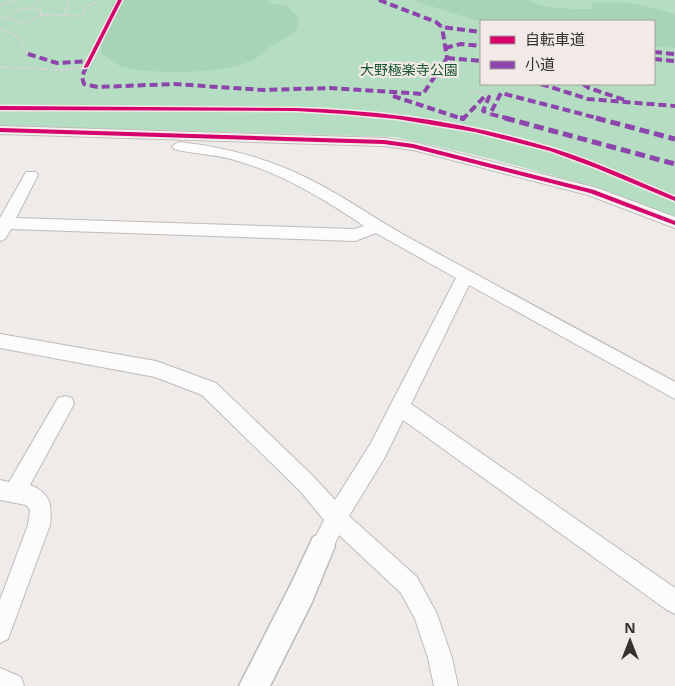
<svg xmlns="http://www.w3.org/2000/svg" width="675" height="686" font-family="'Noto Sans','Noto Sans JP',sans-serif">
	<rect width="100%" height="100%" fill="#eeebe9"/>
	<path fill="#b5ddc1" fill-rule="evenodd" d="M0,0H675V218L602,189L492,159L396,137L0,126ZM481,21H654V84H481Z"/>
	<g fill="#a6d4b5">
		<path d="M114,0H269L268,3L287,6L299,18L296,31C286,39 277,42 267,49C263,52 259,56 255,59C229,74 145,76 118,65C112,62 107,57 102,54L99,40Z"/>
		<path d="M412,0H529C542,10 578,9 595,9L590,3C624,0 643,5 675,14V48L654,46V21H486L471,19Z"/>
	</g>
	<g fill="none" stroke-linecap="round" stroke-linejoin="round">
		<defs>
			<g id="minor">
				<path d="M0,126L384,138L413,142L597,188L675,217V228L588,195L413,150L384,146L0,134Z"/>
				<path d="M179,142C226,147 271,159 313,181C348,199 380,222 415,241C501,288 588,335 675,382V399L469,285L411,404L675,588V614L667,610L403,420L385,457L349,516L417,577L437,614L452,658L458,686H434L428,658L415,619L401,593L339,535L330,554L322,557L314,554L311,546L324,520L300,491L202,395L155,377L0,348V334L156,361L216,383L314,477L335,500L371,443L456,278L376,233L355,241L11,229L5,239L0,241V218L26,172H36L38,175L16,218L354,229L364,226C323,198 279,172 231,159C212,154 193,154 174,149L172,146Z"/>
				<path d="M65,396L72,398L74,404L30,485C51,493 52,505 50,525L8,639L0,643V600L28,525L30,510L26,505L0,500V480L9,482L58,398Z"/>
				<path d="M0,668L21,677L24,686H0Z"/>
			</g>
			<path id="tertiary" d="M322,533L331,537L335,546L312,602L270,686H239L292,582L313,537Z"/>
		</defs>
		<use href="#minor" stroke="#bebbba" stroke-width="2"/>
		<use href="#tertiary" stroke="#bebbba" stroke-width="3"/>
		<g stroke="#d6d5d5" stroke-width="2" stroke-dasharray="3 2" stroke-linecap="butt">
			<path d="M0,6L17,0"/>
			<path d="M29,8L38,9L42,13C34,23 22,25 10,19L14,12Z"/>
			<path d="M34,8L40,0"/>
			<path d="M41,15L84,16L86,7L99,0"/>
			<path d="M64,16L70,0"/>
			<path d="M0,19L10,17"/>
			<path d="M0,29L18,37L28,54"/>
			<path d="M0,67L62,70L86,67"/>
			<path d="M470,91L485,96"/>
			<path d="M489,97L498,99"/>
		</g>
		<use href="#minor" fill="#fcfcfc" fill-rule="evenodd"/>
		<use href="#tertiary" fill="#fcfcfc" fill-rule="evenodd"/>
		<g stroke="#8e44ad" stroke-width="4" stroke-dasharray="8 4" stroke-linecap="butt">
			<path d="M379,0L436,22L442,27L481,32"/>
			<path d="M445,48L461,44L481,46"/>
			<path d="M654,52L675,54"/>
			<path d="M28,54L57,63L90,61"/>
			<path d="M447,58L481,61"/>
			<path d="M654,59L675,61"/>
			<path d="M86,67L82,77L84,84L98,87L174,84L263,90L330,88L423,94L447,58L442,27"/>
			<path d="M541,84L588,99L675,106"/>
			<path d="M583,84L589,88L625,100"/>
			<path d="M393,96L463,119L485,96L489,97L483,111L490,114"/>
			<path d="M510,119L490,114L501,93L601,119"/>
		</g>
		<g stroke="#8e44ad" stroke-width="5" stroke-dasharray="10 5" stroke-linecap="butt">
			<path d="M460,118H464"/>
			<path d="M505,118L675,164"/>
			<path d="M596,118L675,139"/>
		</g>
		<defs>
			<g id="cycleway">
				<path d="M118,0H122L88,67L84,68V67Z"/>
				<path d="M0,106L296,108C383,110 471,123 555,149C596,162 635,180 675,197V201L596,168L550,151L475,132L397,119L344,114L296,111L0,110Z"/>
				<path d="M0,128L384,140L413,144L594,190L675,221V225L590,193L413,148L384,144L0,132Z"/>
			</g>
		</defs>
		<use href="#cycleway" stroke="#f1eae6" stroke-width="3"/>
		<use href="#cycleway" fill="#d6006c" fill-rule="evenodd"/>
	</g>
	<g text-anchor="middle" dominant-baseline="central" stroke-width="4.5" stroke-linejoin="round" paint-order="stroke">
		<g font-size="14" fill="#155431" stroke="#f1eae6">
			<text x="409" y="69">大野極楽寺公園</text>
		</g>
	</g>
	<rect x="480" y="20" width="175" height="65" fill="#f1eae6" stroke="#a5a09d"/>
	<rect x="490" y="36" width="25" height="8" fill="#d6006c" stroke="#a5a09d"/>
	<text x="525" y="45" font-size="15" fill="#33302f">自転車道</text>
	<rect x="490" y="61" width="25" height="8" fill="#8e44ad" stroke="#a5a09d"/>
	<text x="525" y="70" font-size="15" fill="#33302f">小道</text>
	<g transform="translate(630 641)" stroke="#f1eae6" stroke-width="4" paint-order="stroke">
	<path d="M0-4L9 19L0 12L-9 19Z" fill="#33302f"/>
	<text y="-8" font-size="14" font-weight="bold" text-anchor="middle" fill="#33302f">N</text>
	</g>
</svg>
